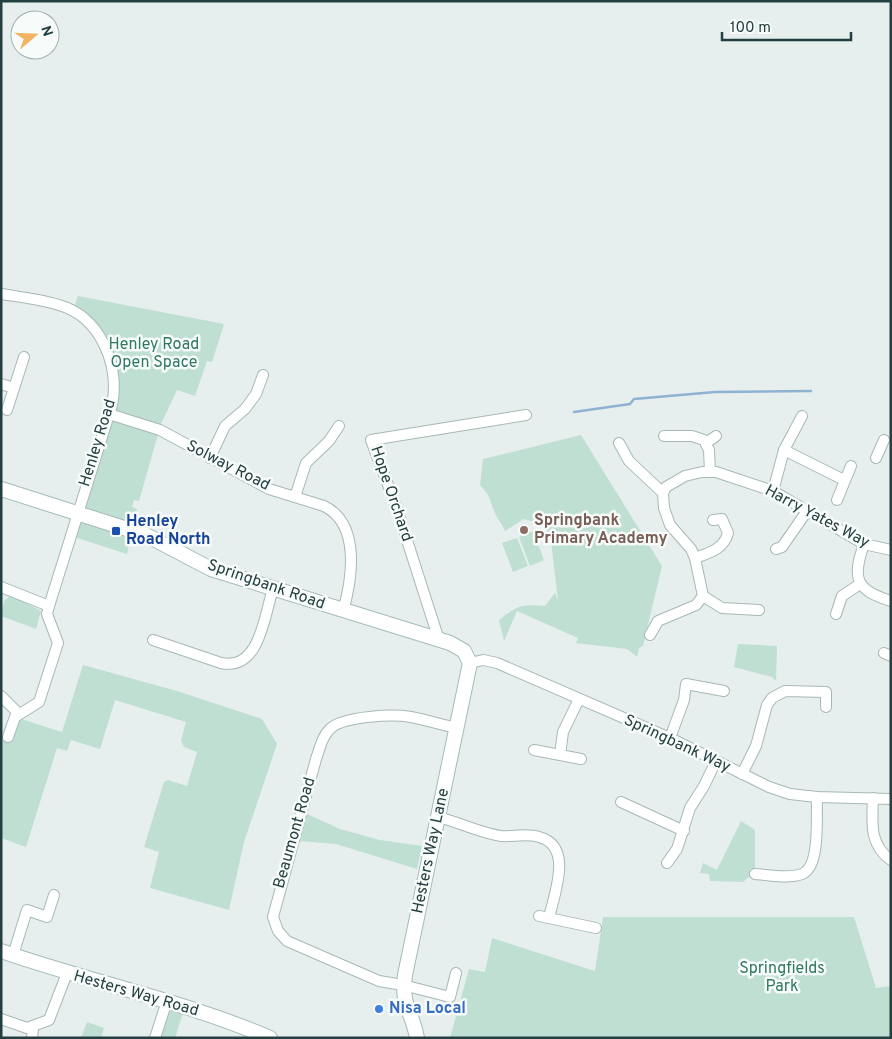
<svg xmlns="http://www.w3.org/2000/svg" width="892" height="1039" font-family="Overpass,sans-serif">
	<rect width="100%" height="100%" fill="#e6efee"/>
	<g fill="#bfdfd3">
		<path d="M78,296L224,324L212,362L207,361L195,396L177,390L161,424L139,501L134,500L132,507L137,509L127,554L71,536L109,414L108,352L73,311Z"/>
		<path d="M581,435L662,566L643,646L639,648L637,657L627,649L576,643L578,638L517,611L504,641L499,620C518,605 521,604 545,606L555,593L558,600L551,542L542,524L524,519L505,531C503,525 497,519 495,513C488,497 493,500 480,485L483,459Z"/>
		<path d="M533,531L544,560L530,566L519,537Z"/>
		<path d="M517,538L528,566L513,572L502,543Z"/>
		<path d="M11,595L41,611L36,629L1,616L4,601Z"/>
		<path d="M738,644L777,646L776,681L772,677L734,667Z"/>
		<path d="M83,665L177,691L262,719L277,744L244,842L229,910L150,888L159,852L144,847L164,782L168,780L187,786L197,752L184,747L181,741L186,722L115,700L100,749L71,740L67,751L57,748L26,847L1,838V743L8,737L15,717L62,732Z"/>
		<path d="M307,814L340,829L380,840L422,846L417,869L336,844L299,841Z"/>
		<path d="M741,821L755,830V869H750V876L743,882L710,881L709,874L700,873L703,863L717,870Z"/>
		<path d="M603,917H854L876,988L891,986V1038H450L469,969L485,972L492,938L595,971Z"/>
		<path d="M169,1009L183,1013L175,1038H160Z"/>
		<path d="M87,1022L104,1028L101,1038H81Z"/>
	</g>
	<g fill="none" stroke-linecap="round" stroke-linejoin="round">
		<path stroke="#8fb2d2" stroke-width="2.5" d="M574,412L630,404L634,399L715,392L811,391"/>
		<defs>
			<g id="street">
				<path d="M1,294C20,297 40,299 59,305C101,317 120,366 112,405L49,606L47,614L58,643L39,702L15,717L8,737"/>
				<path d="M1,384L14,388"/>
				<path d="M7,410L24,357"/>
				<path d="M109,414L160,430L269,489L324,506C361,524 352,580 343,611"/>
				<path d="M664,436H692L704,440L709,450L710,472"/>
				<path d="M619,443L629,461L663,493L664,508L670,525L691,549L695,558L703,596"/>
				<path d="M706,443L716,436"/>
				<path d="M784,450L844,480"/>
				<path d="M210,458L225,426L245,409L256,394L263,375"/>
				<path d="M876,458L884,440"/>
				<path d="M773,491L784,450L802,416"/>
				<path d="M663,493L666,487L685,476L702,472H716L773,491L864,544L891,550"/>
				<path d="M295,497L306,463L329,441L339,426"/>
				<path d="M837,500L851,466"/>
				<path d="M864,544C852,578 855,590 891,601"/>
				<path d="M776,549L782,547L807,511"/>
				<path d="M695,558C709,553 724,549 728,533L722,519L713,520"/>
				<path d="M1,587L49,606"/>
				<path d="M836,614L842,596L860,584"/>
				<path d="M650,635L658,621L696,605L703,596L722,608L759,610"/>
				<path d="M153,640L221,663C260,671 264,616 273,589"/>
				<path d="M439,640L396,506L371,440L526,415"/>
				<path d="M884,653L891,656"/>
				<path d="M470,663L483,660L497,663L670,738L769,787L790,794L817,797L891,799"/>
				<path d="M1,696L18,713"/>
				<path d="M670,738L684,700L686,684L724,691"/>
				<path d="M534,750L581,759"/>
				<path d="M560,755L563,732L579,699"/>
				<path d="M742,774L756,746L767,705L772,698L785,691L826,692V707"/>
				<path d="M873,798C872,822 869,845 891,860"/>
				<path d="M621,802L684,831"/>
				<path d="M438,817C458,822 481,833 501,836C513,837 526,833 539,837C574,846 554,894 549,918"/>
				<path d="M667,863L677,849L690,808L704,786L716,761"/>
				<path d="M755,874C769,875 789,879 802,874C821,867 816,815 817,797"/>
				<path d="M539,916L596,928"/>
				<path d="M13,955L27,910L47,917L54,895"/>
				<path d="M456,973L450,997L403,985L379,981L287,941L278,931L273,917L316,759C320,748 322,736 331,728C345,716 393,714 411,717C427,720 442,725 457,728"/>
				<path d="M1,1019L27,1028L49,1020L67,973"/>
				<path d="M32,1038L33,1028"/>
				<path d="M155,1038L167,1001"/>
			</g>
			<g id="secondary">
				<path d="M1,489L146,535L211,569L450,643L464,651L470,663L405,975C401,1007 412,1010 417,1038"/>
				<path d="M1,951C90,982 184,1001 270,1038"/>
			</g>
		</defs>
		<use href="#street" stroke="#a8b7b7" stroke-width="12"/>
		<use href="#secondary" stroke="#a4baba" stroke-width="16"/>
		<use href="#street" stroke="#fff" stroke-width="10"/>
		<use href="#secondary" stroke="#fff" stroke-width="14"/>
	</g>
	<circle fill="#8d6e63" stroke="#f7fbfa" stroke-width="2" cx="524" cy="530" r="5"/>
	<rect fill="#1a4fb4" stroke="#f7fbfa" stroke-width="2" x="111" y="526" width="10" height="10" rx="2.5"/>
	<circle fill="#3f7fe0" stroke="#f7fbfa" stroke-width="2" cx="379" cy="1009" r="5"/>
	<g text-anchor="middle" dominant-baseline="central" stroke-width="5" stroke-linejoin="round" paint-order="stroke">
		<g font-size="16" fill="#2f7863" stroke="#f7fbfa">
			<text x="154" y="345">Henley Road<tspan x="154" dy="18">Open Space</tspan></text>
			<text x="782" y="969">Springfields<tspan x="782" dy="18">Park</tspan></text>
		</g>
		<g font-size="16" fill="#243f41" stroke="#f7fbfa">
			<text transform="translate(98 443) rotate(-73)">Henley Road</text>
			<text transform="translate(228 466) rotate(27)">Solway Road</text>
			<text transform="translate(391 494) rotate(71)">Hope Orchard</text>
			<text transform="translate(817 517) rotate(28)">Harry Yates Way</text>
			<text transform="translate(266 585) rotate(19)">Springbank Road</text>
			<text transform="translate(677 744) rotate(25)">Springbank Way</text>
			<text transform="translate(295 833) rotate(-74)">Beaumont Road</text>
			<text transform="translate(431 851) rotate(-78)">Hesters Way Lane</text>
			<text transform="translate(136 994) rotate(16)">Hesters Way Road</text>
		</g>
		<g font-size="16" font-weight="bold" fill="#785e54" stroke="#f7fbfa" text-anchor="start">
			<text x="534" y="521">Springbank<tspan x="534" dy="18">Primary Academy</tspan></text>
		</g>
		<g font-size="16" font-weight="bold" fill="#164399" stroke="#f7fbfa" text-anchor="start">
			<text x="126" y="522">Henley<tspan x="126" dy="18">Road North</tspan></text>
		</g>
		<g font-size="16" font-weight="bold" fill="#366cbe" stroke="#f7fbfa" text-anchor="start">
			<text x="389" y="1009">Nisa Local</text>
		</g>
	</g>
	<rect width="892" height="1039" fill="none" stroke="#243f41" stroke-width="5"/>
	<g transform="translate(35 35) rotate(71)"><circle r="24" fill="#f7fbfa" stroke="#a3b0b0"/>
	<path d="M0-4L9 19L0 12L-9 19Z" fill="#f1b462"/>
	<text y="-8" font-size="14" font-weight="bold" text-anchor="middle" fill="#243f41">N</text>
	</g>
	<path d="M722 32v8h129v-8" fill="none" stroke="#243f41" stroke-width="2.5"/>
	<text x="730" y="32" font-size="15" fill="#243f41" stroke="#f7fbfa" stroke-width="4" paint-order="stroke">100 m</text>
</svg>
